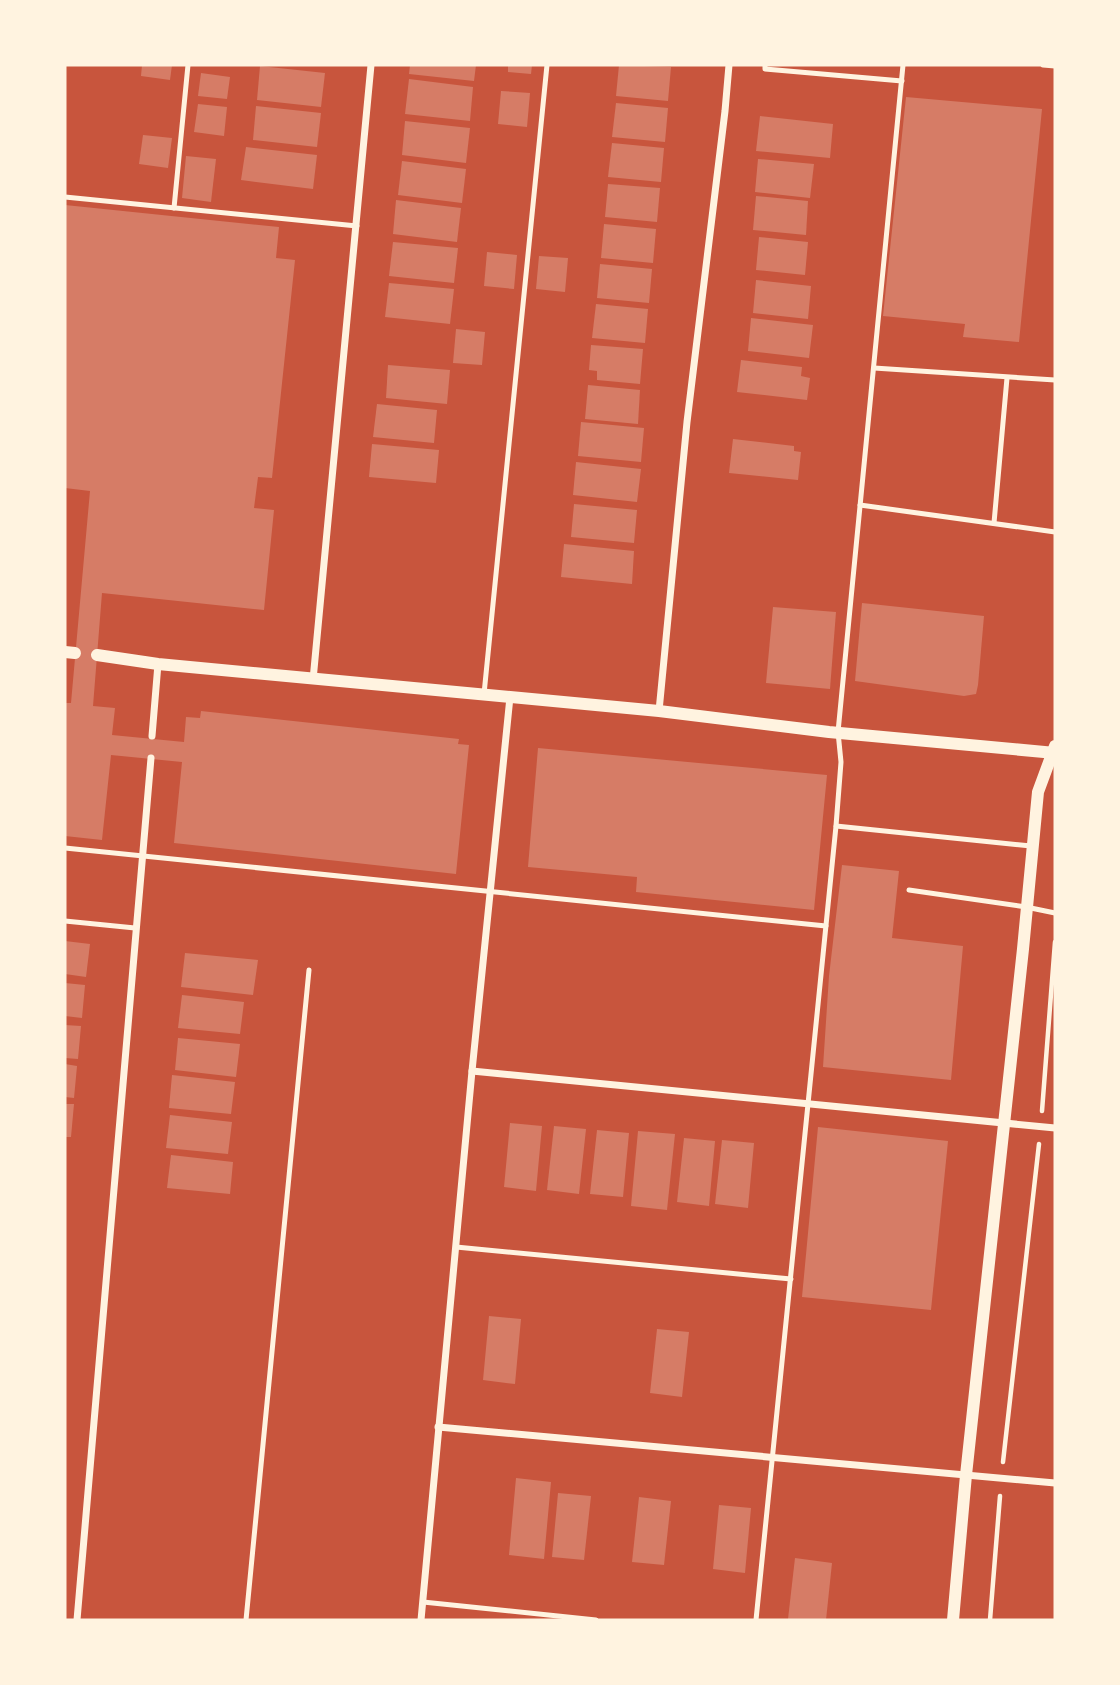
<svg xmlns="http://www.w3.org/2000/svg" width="1120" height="1685" font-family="Commissioner,sans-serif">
	<rect width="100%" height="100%" fill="#c8553d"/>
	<g fill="#d67c66">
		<path d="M142,65H172L170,80L141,76Z"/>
		<path d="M410,65H476L474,81L409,74Z"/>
		<path d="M508,65H532L531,74L508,72Z"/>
		<path d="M619,65L671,67L668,101L616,96Z"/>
		<path d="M260,66L325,73L321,107L257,100Z"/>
		<path d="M201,73L230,77L227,99L198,96Z"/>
		<path d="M409,79L473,87L470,121L405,114Z"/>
		<path d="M501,91L530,93L527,127L498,124Z"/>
		<path d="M906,97L1042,109L1019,342L963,337L965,324L883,316Z"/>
		<path d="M616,103L668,108L665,142L612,137Z"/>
		<path d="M198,104L227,107L224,136L194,132Z"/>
		<path d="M256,106L321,113L317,147L253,140Z"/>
		<path d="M760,116L833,124L830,158L756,151Z"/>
		<path d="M405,121L470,128L466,163L402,155Z"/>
		<path d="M143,135L172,138L168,168L139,164Z"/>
		<path d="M612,143L664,148L661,182L608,177Z"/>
		<path d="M246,147L317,155L313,189L241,180Z"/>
		<path d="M186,156L216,159L211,202L182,198Z"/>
		<path d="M758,159L814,164L810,198L755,192Z"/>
		<path d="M402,161L466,169L462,203L398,195Z"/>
		<path d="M608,184L660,188L657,222L605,217Z"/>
		<path d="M756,196L808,201L806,235L753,230Z"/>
		<path d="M396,200L461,208L457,242L393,234Z"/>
		<path d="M65,205L279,227L276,258L295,260L272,478L258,477L254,508L274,510L264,610L102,593L93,706L115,708L112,735L184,742L186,717L200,718L201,711L459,739L458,744L469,745L456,874L174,843L182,762L111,755L102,840L65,836V703H71L90,491L65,488Z"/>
		<path d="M604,224L656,229L653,263L601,258Z"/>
		<path d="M759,237L808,242L805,275L756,270Z"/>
		<path d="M393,242L458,248L454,283L389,276Z"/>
		<path d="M487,252L517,255L514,289L484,286Z"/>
		<path d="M539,256L568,258L565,292L536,289Z"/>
		<path d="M600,264L652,269L649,303L597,298Z"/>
		<path d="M756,280L811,286L808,319L753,313Z"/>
		<path d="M389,283L454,289L450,324L385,317Z"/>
		<path d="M596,304L648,309L645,343L592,338Z"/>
		<path d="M751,318L813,325L809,358L748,351Z"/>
		<path d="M456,329L485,332L482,365L453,363Z"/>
		<path d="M591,345L643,349L640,384L597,380V371L589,370Z"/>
		<path d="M741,360L802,367L801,376L810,378L807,400L737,392Z"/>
		<path d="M388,365L450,370L447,404L386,398Z"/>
		<path d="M588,385L640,390L638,424L585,419Z"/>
		<path d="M377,404L437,410L434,443L373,437Z"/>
		<path d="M581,422L644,428L641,462L578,456Z"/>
		<path d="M733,439L794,446V451L801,452L798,480L729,473Z"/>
		<path d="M372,444L439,450L436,483L369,477Z"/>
		<path d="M576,462L641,469L637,502L573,495Z"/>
		<path d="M574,504L637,510L634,543L571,537Z"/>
		<path d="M564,544L634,551L632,584L561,577Z"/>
		<path d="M862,603L984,616L978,685L976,694L964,696L855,681Z"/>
		<path d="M773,607L836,612L830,689L766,683Z"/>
		<path d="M538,748L827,775L814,910L636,892L637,877L528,867Z"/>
		<path d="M842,865L899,871L892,938L963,946L951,1080L823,1067L829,976Z"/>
		<path d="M65,941L90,944L86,977L65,974Z"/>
		<path d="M185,953L258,960L253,995L181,987Z"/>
		<path d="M65,983L85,985L82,1018L65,1016Z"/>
		<path d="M182,995L244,1002L240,1034L178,1028Z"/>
		<path d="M65,1025L81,1026L78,1059L65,1058Z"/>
		<path d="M178,1038L240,1044L236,1077L175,1070Z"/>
		<path d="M65,1064L77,1066L74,1098L65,1097Z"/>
		<path d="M172,1075L235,1082L231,1114L169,1108Z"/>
		<path d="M65,1104H74L71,1137H65Z"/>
		<path d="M170,1115L232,1122L228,1154L166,1148Z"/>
		<path d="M510,1123L542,1126L536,1191L504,1187Z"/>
		<path d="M554,1126L586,1129L579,1194L547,1190Z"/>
		<path d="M818,1127L948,1141L931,1310L802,1297Z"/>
		<path d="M597,1130L629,1133L623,1197L590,1194Z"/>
		<path d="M638,1131L675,1134L667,1210L631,1206Z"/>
		<path d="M684,1138L715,1141L709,1206L677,1202Z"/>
		<path d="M722,1140L754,1143L748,1208L715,1204Z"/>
		<path d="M171,1155L233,1162L230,1194L167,1188Z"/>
		<path d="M489,1316L521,1319L515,1384L483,1380Z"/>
		<path d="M657,1329L689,1332L682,1397L650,1393Z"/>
		<path d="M516,1478L551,1482L544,1559L509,1555Z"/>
		<path d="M558,1493L591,1496L584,1560L552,1557Z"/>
		<path d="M639,1497L671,1501L664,1565L632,1562Z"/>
		<path d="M719,1505L751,1508L745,1573L713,1569Z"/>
		<path d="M795,1558L832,1563L826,1620L788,1619Z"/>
	</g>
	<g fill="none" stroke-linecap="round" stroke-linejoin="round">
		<g stroke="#fff3e0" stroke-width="4.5">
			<path d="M1042,1111L1055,942"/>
			<path d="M1003,1462L1039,1144"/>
			<path d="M990,1620L1000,1496"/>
		</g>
		<g stroke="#fff3e0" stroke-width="5">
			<path d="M765,65V69L902,81"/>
			<path d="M1043,65L1055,66"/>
			<path d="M65,197L357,226"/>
			<path d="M174,208L188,65"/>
			<path d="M874,368L1055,380"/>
			<path d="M860,505L1055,532"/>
			<path d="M994,523L1007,378"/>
			<path d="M484,694L547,65"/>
			<path d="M836,826L1031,846"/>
			<path d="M65,848L826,926"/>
			<path d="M909,890L1026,907"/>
			<path d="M1026,907L1055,913"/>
			<path d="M65,921L135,928"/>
			<path d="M456,1247L791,1279"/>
			<path d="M423,1602L596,1620"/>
			<path d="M246,1620L309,970"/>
			<path d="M756,1620L836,826L841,762L838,732L903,65"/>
		</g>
		<g stroke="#fff3e0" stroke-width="7">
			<path d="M313,680L371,65"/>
			<path d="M659,711L687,422L725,111L729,65"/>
			<path d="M152,736L158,664"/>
			<path d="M472,1071L1055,1128"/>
			<path d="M438,1427L1055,1483"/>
			<path d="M77,1620L151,758"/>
			<path d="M421,1620L472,1071L510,697"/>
		</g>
		<g stroke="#fff3e0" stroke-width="12">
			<path d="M65,652L75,653"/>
			<path d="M97,655L158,664L659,711L829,732L1055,753"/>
			<path d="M953,1620L966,1475L1023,949L1038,792L1055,746"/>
		</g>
	</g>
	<rect width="1120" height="1685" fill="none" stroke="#fff3e0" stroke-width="133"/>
</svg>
